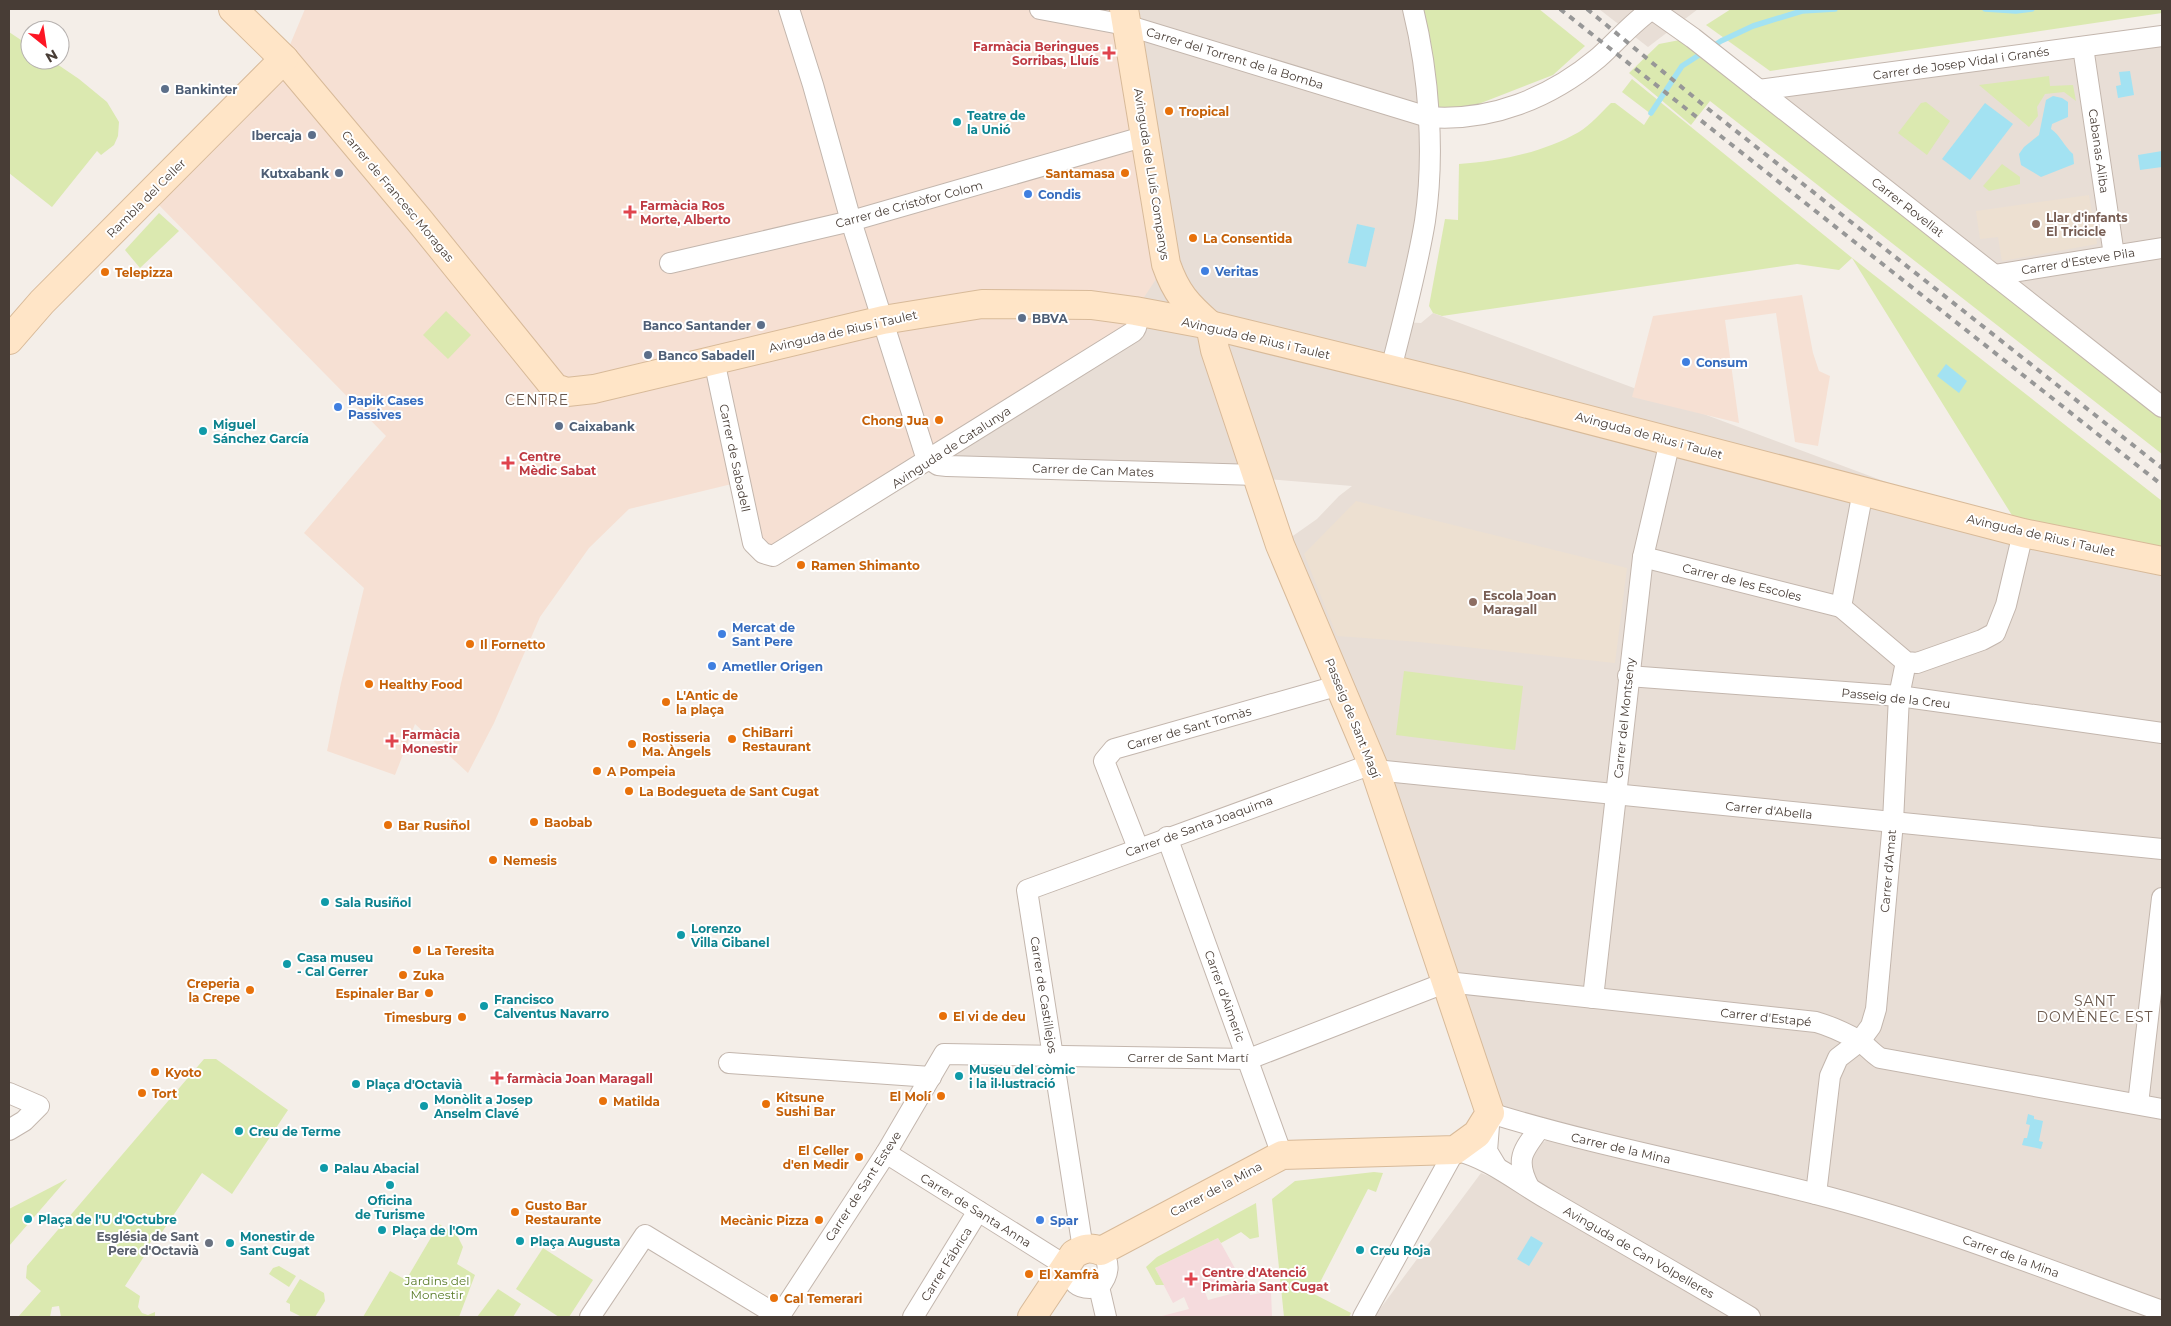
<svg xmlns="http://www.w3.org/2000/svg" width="2171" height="1326" font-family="Montserrat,sans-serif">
	<rect width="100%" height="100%" fill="#f4eee8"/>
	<g fill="#e8ded6">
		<path d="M1139,9H1413L1428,117L1402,322L1421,323L1433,313L2023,533L2162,561V1311L1928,1226L1490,1113L1280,545L1317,519L1339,496L1352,486L1254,478L947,466L1142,27Z"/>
		<path d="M1599,9H1698L1648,47Z"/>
		<path d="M2162,36V407L1759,90Z"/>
		<path d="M1552,1138L1818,1198L2162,1317H1374L1481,1173L1517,1188L1537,1145Z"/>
	</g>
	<g fill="#f6e0d3">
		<path d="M305,9H1123L1166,264L1135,311L1129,330L763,553L740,482L629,509L589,548L540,617L494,723L468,773L415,724L395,775L327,751L341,683L364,588L304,533L386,436L150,196L284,59Z"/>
		<path d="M1802,295L1813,353L1819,371L1830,376L1818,446L1795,442L1776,313L1725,320L1739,423L1632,397L1653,316Z"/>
	</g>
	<g fill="#ede0d1">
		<path d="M2089,195L2097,244L2002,261L1998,237L1980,239L1976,211Z"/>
		<path d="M1356,501L1627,568L1615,663L1419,642L1337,636L1304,554Z"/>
	</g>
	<path fill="#f5dbdd" d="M1218,1238L1237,1272L1203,1287L1208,1300L1249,1289L1250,1295L1271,1291L1272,1317H1158L1189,1309L1184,1297L1173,1303L1155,1268Z"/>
	<g fill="#dbe9b0">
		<path d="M1413,9H1539L1585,46L1553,75L1476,105L1428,117Z"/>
		<path d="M1731,9H2162V13L1770,71L1706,25Z"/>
		<path d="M9,32L30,46V60H51L79,79L107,102L119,122L118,136L114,145L101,155L97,151L52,207L9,173Z"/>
		<path d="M1685,39L2162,415V454L1710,101L1691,125L1629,73L1659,44Z"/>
		<path d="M2049,76L2050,86L2073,85L2076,101L2064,92L2045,94L2037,107L2038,116L2029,127L1979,85Z"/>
		<path d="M1632,79L1851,257L2162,501V561L2023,533L1852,258L1839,270L1797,264L1442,316L1433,313L1429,306L1445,219L1458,220L1459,164C1500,161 1542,153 1579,132C1590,125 1601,113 1611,103H1615L1644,125L1651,114L1622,92Z"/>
		<path d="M1926,102L1950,121L1927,155L1898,133L1921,103Z"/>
		<path d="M2002,164L2020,177V184L1989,191L1983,186Z"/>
		<path d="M159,213L179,231L140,268L125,250Z"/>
		<path d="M446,311L471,335L448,359L423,335Z"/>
		<path d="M1404,671L1523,686L1515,750L1396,735Z"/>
		<path d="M204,1059H216L288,1110L232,1194L202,1173L162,1232L159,1230L143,1253L145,1255L125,1286L140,1296L138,1307L142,1313L148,1315L155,1312V1317H61L59,1306L52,1307L50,1317H18L41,1291L26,1278L27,1266Z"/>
		<path d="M1374,1172L1383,1173L1376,1192L1368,1189L1314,1294L1351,1313L1349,1317H1284L1272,1199L1295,1181Z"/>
		<path d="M67,1179L9,1246V1209Z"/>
		<path d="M1256,1203L1259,1237L1250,1239L1241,1232L1221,1243L1218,1238L1155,1268L1164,1285H1156L1146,1267L1157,1257Z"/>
		<path d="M439,1224L457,1235L463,1247L457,1264L475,1275L459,1317H363L390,1271L406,1280Z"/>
		<path d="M543,1248L593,1280L569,1317H559L516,1289Z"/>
		<path d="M279,1266L296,1276L289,1287L269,1274L273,1268Z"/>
		<path d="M300,1279L324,1293L325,1301L315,1317H302L290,1311V1304L286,1302Z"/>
		<path d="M498,1289L521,1304L513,1317H477Z"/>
	</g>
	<g fill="#a3e2f2">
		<path d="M2130,71L2134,95L2118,98L2116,86L2121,85L2119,72Z"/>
		<path d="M2053,96L2062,98L2068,102V117L2052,124L2051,129C2060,135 2064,146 2073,154L2074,164L2041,177L2021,165L2019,154L2024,147L2039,135L2046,100Z"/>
		<path d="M1985,103L2013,124L1970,180L1942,159Z"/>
		<path d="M2162,151V167L2140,170L2138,155Z"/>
		<path d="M1357,224L1375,228L1366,267L1348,263Z"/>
		<path d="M1946,364L1967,381L1959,393L1937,376Z"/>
		<path d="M2028,1114L2034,1116V1119L2043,1121L2039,1141L2043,1142L2041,1149L2022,1145L2024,1138H2027L2030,1125L2026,1124Z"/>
		<path d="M1531,1236L1543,1243L1529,1266L1517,1259Z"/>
	</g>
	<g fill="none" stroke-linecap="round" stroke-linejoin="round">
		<g stroke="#a3e2f2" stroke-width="5.5">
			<path d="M1985,9L2016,11L2032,9"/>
			<path d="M1651,113L1682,66L1721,41L1753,26L1802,11L1835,9"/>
		</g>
		<defs>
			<g id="street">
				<path d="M789,9L813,85L851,221L926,457L938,465L947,466L1257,475"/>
				<path d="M1040,9L1126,25L1428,117C1491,122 1550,98 1598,58C1616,42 1632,23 1652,9"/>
				<path d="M1652,9L1693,38L2162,407"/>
				<path d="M2083,47L2114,255"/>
				<path d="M1759,90L2162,36"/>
				<path d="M670,263L851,221L1146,136"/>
				<path d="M1994,275L2162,248"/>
				<path d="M714,360L753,543L763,553L773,556L1133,332C1139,326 1137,318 1135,311"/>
				<path d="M1391,369C1403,321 1417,270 1425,221C1435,154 1429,74 1413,9"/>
				<path d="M1863,491L1841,607L1906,662L1917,663L1982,640L1995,633L2006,605L2023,533"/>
				<path d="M1643,557L1841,607"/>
				<path d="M1628,676L1899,696L2162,733"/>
				<path d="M1375,770L2162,849"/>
				<path d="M1167,837L1282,1155"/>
				<path d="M1138,848L1104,761L1114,749L1340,685"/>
				<path d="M1593,998L1643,557L1670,441"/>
				<path d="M729,1063L931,1077"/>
				<path d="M9,1093L39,1106L24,1121L9,1130"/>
				<path d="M2138,1104L2162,898"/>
				<path d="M886,1153L1066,1266"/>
				<path d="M1496,1166L1487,1151L1490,1113C1597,1146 1707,1166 1816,1194C1934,1224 2048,1270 2162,1311"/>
				<path d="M1529,1187C1515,1160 1522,1151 1540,1128"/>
				<path d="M1816,1194L1830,1076L1838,1058L1860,1041L1871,1026L1876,1009L1893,822L1899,696L1906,662"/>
				<path d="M1083,1249L1027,890L1372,764"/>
				<path d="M1070,1261C1068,1283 1078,1291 1099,1287C1109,1275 1111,1263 1101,1251"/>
				<path d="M1099,1287L1106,1317"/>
				<path d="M590,1317L645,1235L780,1317"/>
				<path d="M779,1317L886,1153L944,1054L1249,1059L1447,982L1816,1022C1830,1026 1845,1033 1858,1040C1866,1045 1872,1053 1880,1058L2162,1109"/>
				<path d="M913,1317L978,1211"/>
				<path d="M1363,1317L1455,1150C1491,1159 1517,1182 1549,1200C1616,1239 1683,1277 1750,1317"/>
			</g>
			<g id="secondary">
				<path d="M233,9L284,59L419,220L555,388L567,392L594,389L883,320L982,304L1091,305L1135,311L1210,325L1463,387L2023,533L2162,561"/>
				<path d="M1124,9L1166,264C1176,293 1187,305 1210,325"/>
				<path d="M9,340L42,302L284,59"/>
				<path d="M1032,1317L1074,1254C1084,1248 1090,1247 1101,1251L1282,1155L1455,1150L1477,1134L1490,1113L1375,770L1280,545L1215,350L1210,325"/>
			</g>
		</defs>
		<use href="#street" stroke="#c3b6ad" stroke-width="22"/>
		<use href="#secondary" stroke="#d8ba99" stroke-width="30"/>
		<use href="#street" stroke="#fff" stroke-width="20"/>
		<use href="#secondary" stroke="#ffe5c7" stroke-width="28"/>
		<g stroke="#979797" stroke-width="4" stroke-dasharray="6 6" stroke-linecap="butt">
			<path d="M1560,9L2162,485"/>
			<path d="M1587,9L1707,108L2162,468"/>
		</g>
	</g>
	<g fill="#e0444e" stroke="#fff" stroke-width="2">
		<path d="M1106.5 45.5h5v5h5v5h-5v5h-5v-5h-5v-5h5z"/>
		<path d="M627.5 204.5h5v5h5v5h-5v5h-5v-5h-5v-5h5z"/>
		<path d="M505.5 455.5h5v5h5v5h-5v5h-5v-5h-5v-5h5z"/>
		<path d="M389.5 733.5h5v5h5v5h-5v5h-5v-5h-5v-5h5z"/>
		<path d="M494.5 1070.5h5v5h5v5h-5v5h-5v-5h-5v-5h5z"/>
		<path d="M1188.5 1271.5h5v5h5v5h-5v5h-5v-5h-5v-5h5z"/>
	</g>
	<g fill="#5c6f8a" stroke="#fff" stroke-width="2">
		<circle cx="165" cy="89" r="5"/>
		<circle cx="312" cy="135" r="5"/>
		<circle cx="339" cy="173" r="5"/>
		<circle cx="1022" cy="318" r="5"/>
		<circle cx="761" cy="325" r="5"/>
		<circle cx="648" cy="355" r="5"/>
		<circle cx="559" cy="426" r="5"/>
	</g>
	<g fill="#e8710a" stroke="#fff" stroke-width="2">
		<circle cx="1169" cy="111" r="5"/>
		<circle cx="1125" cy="173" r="5"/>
		<circle cx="1193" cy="238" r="5"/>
		<circle cx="105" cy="272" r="5"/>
		<circle cx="939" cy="420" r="5"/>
		<circle cx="801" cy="565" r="5"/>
		<circle cx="470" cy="644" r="5"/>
		<circle cx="369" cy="684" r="5"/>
		<circle cx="666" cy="702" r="5"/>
		<circle cx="732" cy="739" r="5"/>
		<circle cx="632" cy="744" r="5"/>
		<circle cx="597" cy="771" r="5"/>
		<circle cx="629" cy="791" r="5"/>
		<circle cx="534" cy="822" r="5"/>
		<circle cx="388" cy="825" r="5"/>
		<circle cx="493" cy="860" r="5"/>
		<circle cx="417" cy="950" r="5"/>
		<circle cx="403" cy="975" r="5"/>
		<circle cx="250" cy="990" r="5"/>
		<circle cx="429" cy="993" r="5"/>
		<circle cx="943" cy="1016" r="5"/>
		<circle cx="462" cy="1017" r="5"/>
		<circle cx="155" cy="1072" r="5"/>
		<circle cx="142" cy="1093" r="5"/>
		<circle cx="941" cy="1096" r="5"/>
		<circle cx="603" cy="1101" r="5"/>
		<circle cx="766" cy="1104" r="5"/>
		<circle cx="859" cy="1157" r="5"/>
		<circle cx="515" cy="1212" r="5"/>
		<circle cx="819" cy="1220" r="5"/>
		<circle cx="1029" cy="1274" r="5"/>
		<circle cx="774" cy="1298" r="5"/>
	</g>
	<g fill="#0f9aa8" stroke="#fff" stroke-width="2">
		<circle cx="957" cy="122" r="5"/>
		<circle cx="203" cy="431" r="5"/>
		<circle cx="325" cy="902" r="5"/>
		<circle cx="681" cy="935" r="5"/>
		<circle cx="287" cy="964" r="5"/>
		<circle cx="484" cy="1006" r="5"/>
		<circle cx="959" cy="1076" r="5"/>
		<circle cx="356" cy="1084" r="5"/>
		<circle cx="424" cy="1106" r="5"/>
		<circle cx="239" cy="1131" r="5"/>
		<circle cx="324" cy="1168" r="5"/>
		<circle cx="390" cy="1185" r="5"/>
		<circle cx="28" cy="1219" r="5"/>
		<circle cx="382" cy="1230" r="5"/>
		<circle cx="520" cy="1241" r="5"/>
		<circle cx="230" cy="1243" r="5"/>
		<circle cx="1360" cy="1250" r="5"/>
	</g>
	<g fill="#3f7fe0" stroke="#fff" stroke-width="2">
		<circle cx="1028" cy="194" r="5"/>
		<circle cx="1205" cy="271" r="5"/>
		<circle cx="1686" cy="362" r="5"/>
		<circle cx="338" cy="407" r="5"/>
		<circle cx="722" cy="634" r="5"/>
		<circle cx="712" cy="666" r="5"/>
		<circle cx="1040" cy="1220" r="5"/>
	</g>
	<g fill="#8d6e63" stroke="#fff" stroke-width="2">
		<circle cx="2036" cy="224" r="5"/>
		<circle cx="1473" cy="602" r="5"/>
	</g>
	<circle fill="#6b7280" stroke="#fff" stroke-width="2" cx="209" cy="1243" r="5"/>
	<g text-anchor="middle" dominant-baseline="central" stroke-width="4" stroke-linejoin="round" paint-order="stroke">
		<g font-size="12" font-weight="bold" fill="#be3a42" stroke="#fff" text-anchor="start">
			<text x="1099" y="46" text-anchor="end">Farmàcia Beringues<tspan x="1099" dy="14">Sorribas, Lluís</tspan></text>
			<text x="640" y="205">Farmàcia Ros<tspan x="640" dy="14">Morte, Alberto</tspan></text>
			<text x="519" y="456">Centre<tspan x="519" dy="14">Mèdic Sabat</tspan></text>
			<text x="402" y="734">Farmàcia<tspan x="402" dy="14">Monestir</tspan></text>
			<text x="507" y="1078">farmàcia Joan Maragall</text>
			<text x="1202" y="1272">Centre d'Atenció<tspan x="1202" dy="14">Primària Sant Cugat</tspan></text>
		</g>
		<g font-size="12" fill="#483d36" stroke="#fff">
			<text transform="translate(1235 58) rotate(17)">Carrer del Torrent de la Bomba</text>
			<text transform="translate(1961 63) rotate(-8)">Carrer de Josep Vidal i Granés</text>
			<text transform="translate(2099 151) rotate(82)">Cabanas Aliba</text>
			<text transform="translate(1152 174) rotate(81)">Avinguda de Lluís Companys</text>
			<text transform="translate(398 196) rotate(50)">Carrer de Francesc Moragas</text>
			<text transform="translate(146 198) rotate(-45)">Rambla del Celler</text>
			<text transform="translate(909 204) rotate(-15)">Carrer de Cristòfor Colom</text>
			<text transform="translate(1908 207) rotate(38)">Carrer Rovellat</text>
			<text transform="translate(2078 261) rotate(-9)">Carrer d'Esteve Pila</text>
			<text transform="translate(843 331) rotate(-13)">Avinguda de Rius i Taulet</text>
			<text transform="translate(1256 338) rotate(13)">Avinguda de Rius i Taulet</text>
			<text transform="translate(1649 435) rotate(15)">Avinguda de Rius i Taulet</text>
			<text transform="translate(951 447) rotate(-33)">Avinguda de Catalunya</text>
			<text transform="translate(735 458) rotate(78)">Carrer de Sabadell</text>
			<text transform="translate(1093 470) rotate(2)">Carrer de Can Mates</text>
			<text transform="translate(2041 535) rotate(13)">Avinguda de Rius i Taulet</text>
			<text transform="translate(1742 582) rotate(14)">Carrer de les Escoles</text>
			<text transform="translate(1896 698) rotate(6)">Passeig de la Creu</text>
			<text transform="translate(1353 718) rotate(68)">Passeig de Sant Magí</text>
			<text transform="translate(1624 718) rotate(-84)">Carrer del Montseny</text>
			<text transform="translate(1189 728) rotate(-16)">Carrer de Sant Tomàs</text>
			<text transform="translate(1769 810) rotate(6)">Carrer d'Abella</text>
			<text transform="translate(1199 826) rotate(-20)">Carrer de Santa Joaquima</text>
			<text transform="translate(1888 871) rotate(-85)">Carrer d'Amat</text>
			<text transform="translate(1044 995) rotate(81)">Carrer de Castillejos</text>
			<text transform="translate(1225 996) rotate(70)">Carrer d'Aimeric</text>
			<text transform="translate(1766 1017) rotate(6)">Carrer d'Estapé</text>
			<text x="1188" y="1057">Carrer de Sant Martí</text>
			<text transform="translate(1621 1148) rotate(13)">Carrer de la Mina</text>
			<text transform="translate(863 1186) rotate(-57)">Carrer de Sant Esteve</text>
			<text transform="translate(1216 1189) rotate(-28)">Carrer de la Mina</text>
			<text transform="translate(976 1210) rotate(32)">Carrer de Santa Anna</text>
			<text transform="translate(1639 1252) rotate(30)">Avinguda de Can Volpelleres</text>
			<text transform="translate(2011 1256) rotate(20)">Carrer de la Mina</text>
			<text transform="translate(946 1264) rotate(-58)">Carrer Fábrica</text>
		</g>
		<g font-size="12" font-weight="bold" fill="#4e5e75" stroke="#fff" text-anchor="start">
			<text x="175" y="89">Bankinter</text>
			<text x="302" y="135" text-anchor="end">Ibercaja</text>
			<text x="329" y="173" text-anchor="end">Kutxabank</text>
			<text x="1032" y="318">BBVA</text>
			<text x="751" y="325" text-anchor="end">Banco Santander</text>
			<text x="658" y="355">Banco Sabadell</text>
			<text x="569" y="426">Caixabank</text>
		</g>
		<g font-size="12" font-weight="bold" fill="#c56008" stroke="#fff" text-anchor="start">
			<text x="1179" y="111">Tropical</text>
			<text x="1115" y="173" text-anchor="end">Santamasa</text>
			<text x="1203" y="238">La Consentida</text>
			<text x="115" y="272">Telepizza</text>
			<text x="929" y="420" text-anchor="end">Chong Jua</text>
			<text x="811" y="565">Ramen Shimanto</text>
			<text x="480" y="644">Il Fornetto</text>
			<text x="379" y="684">Healthy Food</text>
			<text x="676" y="695">L'Antic de<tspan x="676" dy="14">la plaça</tspan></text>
			<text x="742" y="732">ChiBarri<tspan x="742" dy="14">Restaurant</tspan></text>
			<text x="642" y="737">Rostisseria<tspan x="642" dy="14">Ma. Àngels</tspan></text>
			<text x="607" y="771">A Pompeia</text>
			<text x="639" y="791">La Bodegueta de Sant Cugat</text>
			<text x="544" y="822">Baobab</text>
			<text x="398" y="825">Bar Rusiñol</text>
			<text x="503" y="860">Nemesis</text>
			<text x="427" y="950">La Teresita</text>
			<text x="413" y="975">Zuka</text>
			<text x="240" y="983" text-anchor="end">Creperia<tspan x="240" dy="14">la Crepe</tspan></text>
			<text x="419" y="993" text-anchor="end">Espinaler Bar</text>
			<text x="953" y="1016">El vi de deu</text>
			<text x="452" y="1017" text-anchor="end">Timesburg</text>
			<text x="165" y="1072">Kyoto</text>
			<text x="152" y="1093">Tort</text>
			<text x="931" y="1096" text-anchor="end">El Molí</text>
			<text x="776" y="1097">Kitsune<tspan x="776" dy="14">Sushi Bar</tspan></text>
			<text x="613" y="1101">Matilda</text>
			<text x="849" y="1150" text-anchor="end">El Celler<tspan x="849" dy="14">d'en Medir</tspan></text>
			<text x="525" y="1205">Gusto Bar<tspan x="525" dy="14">Restaurante</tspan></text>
			<text x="809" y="1220" text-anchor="end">Mecànic Pizza</text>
			<text x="1039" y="1274">El Xamfrà</text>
			<text x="784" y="1298">Cal Temerari</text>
		</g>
		<g font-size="12" font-weight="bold" fill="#0d838f" stroke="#fff" text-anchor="start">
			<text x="967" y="115">Teatre de<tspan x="967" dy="14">la Unió</tspan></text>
			<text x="213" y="424">Miguel<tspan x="213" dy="14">Sánchez García</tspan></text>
			<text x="335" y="902">Sala Rusiñol</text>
			<text x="691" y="928">Lorenzo<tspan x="691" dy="14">Villa Gibanel</tspan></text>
			<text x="297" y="957">Casa museu<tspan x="297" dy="14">- Cal Gerrer</tspan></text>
			<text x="494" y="999">Francisco<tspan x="494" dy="14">Calventus Navarro</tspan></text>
			<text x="969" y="1069">Museu del còmic<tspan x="969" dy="14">i la il·lustració</tspan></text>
			<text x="366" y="1084">Plaça d'Octavià</text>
			<text x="434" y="1099">Monòlit a Josep<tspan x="434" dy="14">Anselm Clavé</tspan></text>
			<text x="249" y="1131">Creu de Terme</text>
			<text x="334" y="1168">Palau Abacial</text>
			<text x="390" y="1200" text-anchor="middle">Oficina<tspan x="390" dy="14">de Turisme</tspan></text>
			<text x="38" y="1219">Plaça de l'U d'Octubre</text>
			<text x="392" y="1230">Plaça de l'Om</text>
			<text x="240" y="1236">Monestir de<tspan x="240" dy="14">Sant Cugat</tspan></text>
			<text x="530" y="1241">Plaça Augusta</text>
			<text x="1370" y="1250">Creu Roja</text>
		</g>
		<g font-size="12" font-weight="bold" fill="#366cbe" stroke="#fff" text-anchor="start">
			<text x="1038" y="194">Condis</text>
			<text x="1215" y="271">Veritas</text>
			<text x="1696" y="362">Consum</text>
			<text x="348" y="400">Papik Cases<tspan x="348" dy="14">Passives</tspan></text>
			<text x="732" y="627">Mercat de<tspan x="732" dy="14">Sant Pere</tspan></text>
			<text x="722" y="666">Ametller Origen</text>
			<text x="1050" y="1220">Spar</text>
		</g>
		<g font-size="12" font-weight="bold" fill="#785e54" stroke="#fff" text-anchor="start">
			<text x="2046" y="217">Llar d'infants<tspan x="2046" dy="14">El Tricicle</tspan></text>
			<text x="1483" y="595">Escola Joan<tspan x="1483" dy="14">Maragall</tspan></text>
		</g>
		<g font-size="12" font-weight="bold" fill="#5b616d" stroke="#fff" text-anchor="end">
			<text x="199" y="1236">Església de Sant<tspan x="199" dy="14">Pere d'Octavià</tspan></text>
		</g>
		<g font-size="12" fill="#597b28" stroke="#fff">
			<text x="437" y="1280">Jardins del<tspan x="437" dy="14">Monestir</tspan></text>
		</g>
		<g font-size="14" letter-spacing="1" fill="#6b594d" stroke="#fff">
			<text x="537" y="400">CENTRE</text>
			<text x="2095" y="1001">SANT<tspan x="2095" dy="16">DOMÈNEC EST</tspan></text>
		</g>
	</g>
	<rect width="2171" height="1326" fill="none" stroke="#483d36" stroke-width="20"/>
	<g transform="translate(45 45) rotate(150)"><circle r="24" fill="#ffffff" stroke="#b6b1af"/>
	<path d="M0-4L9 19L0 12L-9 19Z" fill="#fd1624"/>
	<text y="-8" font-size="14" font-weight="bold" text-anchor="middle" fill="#483d36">N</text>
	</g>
</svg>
